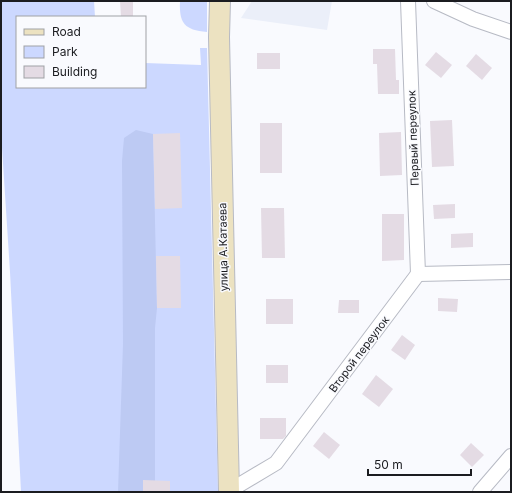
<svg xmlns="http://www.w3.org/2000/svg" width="512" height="493" font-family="Inter,sans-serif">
	<rect width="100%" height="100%" fill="#f9fafe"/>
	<path fill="#ebeff9" d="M252,1H332L327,30L241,18Z"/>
	<g fill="#ccd8ff">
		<path d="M1,1H94L95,17H17V87H145V63L201,65L200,48H207L218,492H21L10,272L1,132Z"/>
		<path d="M180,1H207V32C184,30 179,23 180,1Z"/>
	</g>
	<path fill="#bdcaf3" d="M136,130L153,134L157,308L155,328V492H118L123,344L122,161L124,138Z"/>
	<g fill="#e4dbe4">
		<path d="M120,1H133V17H121Z"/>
		<path d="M373,49H395L396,80H399V94H378L377,64H373Z"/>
		<path d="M436,52L452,65L441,78L425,65Z"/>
		<rect x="257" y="53" width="23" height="16"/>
		<path d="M476,54L492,68L482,80L466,66Z"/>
		<path d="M452,120L454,166L432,167L430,121Z"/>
		<rect x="260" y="123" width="22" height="50"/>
		<path d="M401,132L402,175L380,176L379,133Z"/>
		<path d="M180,133L182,208L155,209L153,134Z"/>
		<path d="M455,204V218L434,219L433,205Z"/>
		<path d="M261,208H284L285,258H262Z"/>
		<path d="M382,214H404V260L382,261Z"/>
		<path d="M473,233V247L451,248V234Z"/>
		<path d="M156,256H180L181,308H157Z"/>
		<path d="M438,298L458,299L457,312L438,311Z"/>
		<rect x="266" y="299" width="27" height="25"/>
		<path d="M339,300H359V313H338Z"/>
		<path d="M402,335L415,345L405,360L391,350Z"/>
		<rect x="266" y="365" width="22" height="18"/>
		<path d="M376,375L393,389L379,407L362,394Z"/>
		<path d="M260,418H286V436L283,439H260Z"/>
		<path d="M324,432L340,445L329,459L313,446Z"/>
		<path d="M471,443L484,455L472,467L460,455Z"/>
		<path d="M143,480L170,481V492H143Z"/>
	</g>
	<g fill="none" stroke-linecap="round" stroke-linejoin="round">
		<defs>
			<g id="street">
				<path d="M408,1L418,274"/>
				<path d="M434,1L473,19L511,32"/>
				<path d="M418,274L511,272"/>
				<path d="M229,491L276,463L418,274"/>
				<path d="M480,492L511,456"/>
			</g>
			<path id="secondary" d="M220,1L219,37L229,492"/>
		</defs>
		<use href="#street" stroke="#b7bac4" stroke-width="16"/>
		<use href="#secondary" stroke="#b7bac4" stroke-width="22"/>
		<use href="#street" stroke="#fff" stroke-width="14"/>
		<use href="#secondary" stroke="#ece2c1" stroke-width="20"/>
	</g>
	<g text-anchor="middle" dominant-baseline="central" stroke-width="3" stroke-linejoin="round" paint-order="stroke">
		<g font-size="11" fill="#1b1c20" stroke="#f9fafe">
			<text transform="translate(413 138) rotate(-92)">Первый переулок</text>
			<text transform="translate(223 247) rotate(-91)">улица А.Катаева</text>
			<text transform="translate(359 354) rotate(-53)">Второй переулок</text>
		</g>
	</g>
	<rect width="512" height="493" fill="none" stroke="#1b1c20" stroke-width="4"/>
	<rect x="16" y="16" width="130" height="72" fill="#f9fafe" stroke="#a0a1a5"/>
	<rect x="24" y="29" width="20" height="6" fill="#ece2c1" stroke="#a0a1a5"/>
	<text x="52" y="36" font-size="12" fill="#1b1c20">Road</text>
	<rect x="24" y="46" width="20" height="12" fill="#ccd8ff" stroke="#a0a1a5"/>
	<text x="52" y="56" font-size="12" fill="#1b1c20">Park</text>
	<rect x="24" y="66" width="20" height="12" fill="#e4dbe4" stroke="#a0a1a5"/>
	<text x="52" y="76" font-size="12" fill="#1b1c20">Building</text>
	<path d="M368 469v6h103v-6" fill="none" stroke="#1b1c20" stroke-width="2"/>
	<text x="374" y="469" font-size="12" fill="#1b1c20" stroke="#f9fafe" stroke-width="3" paint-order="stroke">50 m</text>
</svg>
